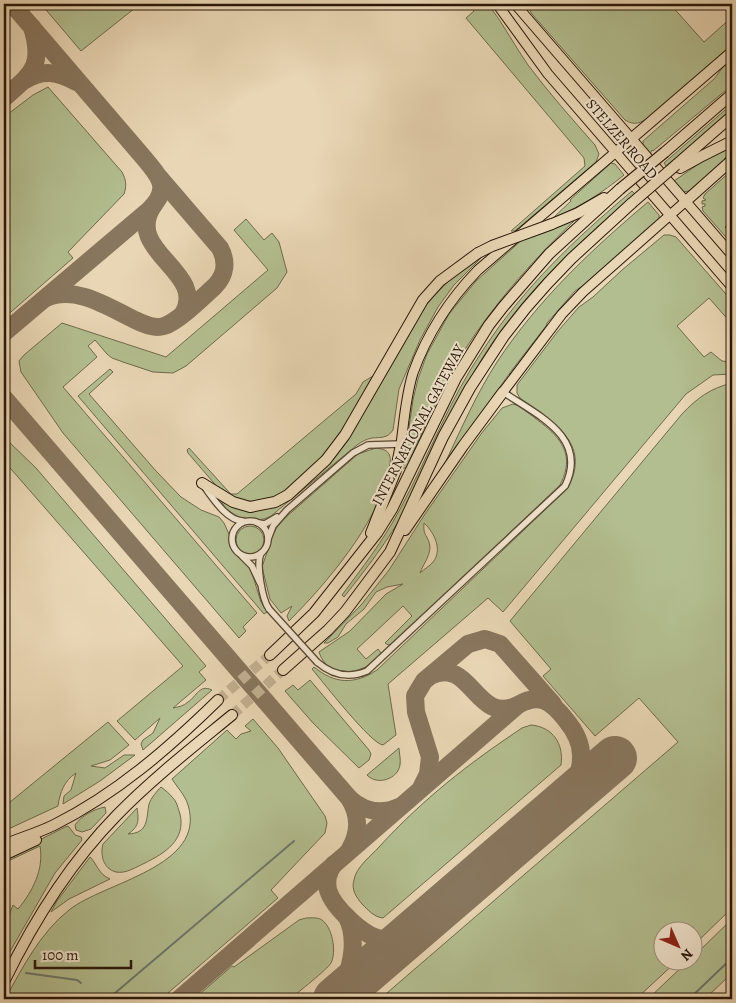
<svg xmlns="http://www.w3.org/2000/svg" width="736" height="1003" font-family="Alegreya,serif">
	<rect width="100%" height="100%" fill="#e9d6b4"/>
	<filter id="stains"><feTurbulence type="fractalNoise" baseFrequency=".004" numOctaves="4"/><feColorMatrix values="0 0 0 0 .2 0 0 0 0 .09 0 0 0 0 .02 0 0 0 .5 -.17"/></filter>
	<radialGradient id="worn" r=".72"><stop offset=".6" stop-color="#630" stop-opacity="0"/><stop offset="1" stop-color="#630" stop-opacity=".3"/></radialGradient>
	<g fill="#b3be90" stroke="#6e6a4c" fill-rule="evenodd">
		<path d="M41,4H140L81,51Z"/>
		<path d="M468,4H488C503,23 514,45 528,65C549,93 572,119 595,145L599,154L596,162L515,231H511L585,166L584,158L466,18L474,11Z"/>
		<path d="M526,4H670L704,42L732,17V45L649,117C641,123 634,126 625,120L532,14Z"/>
		<path d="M732,59V85L653,151L652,150L650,154L643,146V141L715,78L723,67Z"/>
		<path d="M48,87L122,172C126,180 127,185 124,194L68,252L73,258L4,318V117L33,95Z"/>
		<path d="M732,104V111L666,166L664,163Z"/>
		<path d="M732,147V152L724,159L725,161L689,191L683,192L674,181L700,163Z"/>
		<path d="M611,163L615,164L624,175C602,193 580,207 553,218L571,201L570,200Z"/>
		<path d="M732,170V220L725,227L732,235V244L703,211L702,207L705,206V204H702V201L706,200L703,198L705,194Z"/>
		<path d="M632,191L635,194C577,244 524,292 483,357C452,406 432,460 405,510C388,541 366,569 344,597L342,595C362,568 383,541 399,511C428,458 449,400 483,350C524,287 575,239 632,191Z"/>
		<path d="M648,202L659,215V219L587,283L575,291L547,323L546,326L512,370L447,461H446C462,427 477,393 497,362C538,300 591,250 648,202Z"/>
		<path d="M577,218C535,258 496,301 464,351C441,388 424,429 406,468H403L413,400L418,379L427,354L449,314L476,281L523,239Z"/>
		<path d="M246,219L264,240L272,233L279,242L287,272L277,288L186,366L173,373L153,372L123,362L112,358L107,354L95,340L88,346L97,357L63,387L257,613L243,627L246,631L239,638L63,433L21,372L19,361L24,355L62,323L166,357L268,270L234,230Z"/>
		<path d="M664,235H670L676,237L732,301V324L709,298L677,326L704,357L711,352L722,361L732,362V374L713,375L686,394L503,612L488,598L388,684L396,735L383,745C371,744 323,682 312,669L314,667C335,684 354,685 377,670L568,488C592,442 552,422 520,398L517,393V385L558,331L579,307L593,297L622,270Z"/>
		<path d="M482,257L454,285L438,307L420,340L399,389L393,430C387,439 381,437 372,438C366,439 361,442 357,445L271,516C255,525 232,518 222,503L223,501L265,509L327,465L337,454L348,440L364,412L390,365L425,306C442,286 459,270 482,257Z"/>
		<path d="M110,369L113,372L89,394L156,471L181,497L201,510L219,517L224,523L229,534L232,550L251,570L261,602L267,612L264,614L78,396Z"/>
		<path d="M373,376L348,425L321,459L288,490L276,498L254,502L238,500L219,489L188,453L187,450L189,448L228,491L231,494H237L356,394L363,382Z"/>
		<path d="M732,383V908L694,945V930H664V960L677,961L636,999H380L678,742L639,698L595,736L543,676L551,669L510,621L682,414C697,398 711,388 732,383Z"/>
		<path d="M513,404L519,406C547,428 581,445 560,485L392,644L388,645L385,643L412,616L403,606L357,649L366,659L378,649L381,653C372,670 339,680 325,663C322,660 320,655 319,652L350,631L386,594L403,584L387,587L376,592L364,609L346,624L338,637L328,643H324L361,605L389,570L425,514L481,434L502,408ZM424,523C434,532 443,550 433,562C430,566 424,569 420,573C423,564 433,553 429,542C426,534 423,534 424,523Z"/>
		<path d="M4,437L36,468L206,666L199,672L206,680L173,708C178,707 184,706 188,702C197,696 199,684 212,690L143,750L141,744L143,740L153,733L160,718L135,740L117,721L183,666L4,461Z"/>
		<path d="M376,448C381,449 386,449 389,454C392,460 389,467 388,473C377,524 326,584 289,621L287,616L292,606L281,613L270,599L262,567L273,535L277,527L285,518L358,454Z"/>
		<circle cx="250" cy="540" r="14"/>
		<path d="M310,680L369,750L371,754L369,760L359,768L313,723L285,691L293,685L298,690Z"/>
		<path d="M253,719L278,748L325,816L327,823L325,833L271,890L278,898L161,999H5C23,967 40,933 69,910C104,882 207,867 188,805C185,795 177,787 172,779L227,730L236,739L241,734L251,731L245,726Z"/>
		<path d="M108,722L129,745L110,760L91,766L105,768L124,755H135L100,781L63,804L64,796L71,790L76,773C64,781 60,792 58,806L4,831V807Z"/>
		<path d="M531,725C553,727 564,744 561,765L383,918C374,917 368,910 362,904C356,897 351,889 354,880C356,867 371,856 379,847C423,799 468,764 522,728Z"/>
		<path d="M399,748C399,753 401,759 400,765C398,779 377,786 367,775Z"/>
		<path d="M161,787C165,790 170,794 172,797C177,801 178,809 180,814C186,840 165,853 145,863C136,867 126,874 116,872C103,869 100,854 103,844L137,808C139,820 139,827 128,834C149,833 146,819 149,804C151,798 157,791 161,787Z"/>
		<path d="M105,807L106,813L91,829L82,832L76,830L75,825C81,816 94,809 105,807Z"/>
		<path d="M67,826L69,827L75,835L81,837L82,840L55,873L4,962C4,943 5,922 13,905L18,909C33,891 44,869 40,846L6,862L4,876V858Z"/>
		<path d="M90,857C98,865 98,874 110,879L69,899L51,912L57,901Z"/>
		<path d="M306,918C311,918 318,917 322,920C332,927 337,951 331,963C328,969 297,993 290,999H194L232,966L234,967L299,920Z"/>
		<path d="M732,919V973L705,999H648L688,961L694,960V956Z"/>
	</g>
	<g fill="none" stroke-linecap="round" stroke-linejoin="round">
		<g stroke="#6b786b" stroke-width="2">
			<path d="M26,973L77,980L81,983"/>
			<path d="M108,999L294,841"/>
			<path d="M689,999L732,958"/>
		</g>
		<g stroke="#88765e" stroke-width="18">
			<path d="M25,80C43,69 58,72 76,82"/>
			<path d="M4,98C32,73 44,67 32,27"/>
			<path d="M153,206C123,251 208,272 183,314"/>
			<path d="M46,298C76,285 108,307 135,320C144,324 154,329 164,326C178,322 204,296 215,286C226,275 227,261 220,248L159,177"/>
			<path d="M4,333L149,210C171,189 160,177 144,158L12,4"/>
			<path d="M4,398L349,798C359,814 360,832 350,849"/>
			<path d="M430,676C472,655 475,726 518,705"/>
			<path d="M422,786L428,774L430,757L416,712L415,696L424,681L468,644L485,639L500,644L553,704"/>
			<path d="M349,798C363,811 381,815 399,807"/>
			<path d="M334,864C328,872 326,881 328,890C333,907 364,937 382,939C393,941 402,938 412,933"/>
			<path d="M179,999L518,705C540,692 552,702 566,720C575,731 582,743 581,758C581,775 573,787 565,801"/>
			<path d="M341,999C348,971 360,944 347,917"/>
		</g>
		<path stroke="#88765e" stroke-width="44" d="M335,999L615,758"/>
		<g stroke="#c2b091" stroke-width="10" stroke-dasharray="10 5" stroke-linecap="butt">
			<path d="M218,700L270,655"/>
			<path d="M232,715L283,670"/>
		</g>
		<defs>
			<g id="minor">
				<path d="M206,489C214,500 228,521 243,521"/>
				<circle cx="250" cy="539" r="18"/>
				<path d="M258,523L265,524L277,517"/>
				<path d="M268,539L273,526L287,510L353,453L368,445L401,444"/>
				<path d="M261,553C256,564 262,599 269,609"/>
				<path d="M242,556L252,566L260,583"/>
				<path d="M317,662C332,675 348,679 367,671L565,486C589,437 537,415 503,392"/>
			</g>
			<g id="primary">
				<path d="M497,4L548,74L732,287"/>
				<path d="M515,4L732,255"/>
				<path d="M503,392L562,314L583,292L686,201"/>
				<path d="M401,444C404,421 406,395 413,373C427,334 450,299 478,270L631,139"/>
			</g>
			<g id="motorway">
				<path d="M631,139L732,52"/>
				<path d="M665,152L732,94"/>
				<path d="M676,165L732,116"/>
				<path d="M680,168L700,157L732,141"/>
				<path d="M686,201L732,160"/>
				<path d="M552,224L578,213L604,198"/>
				<path d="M202,483L233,502L250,507L275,502L288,495L326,460L345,435L423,300L440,281L478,253"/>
				<path d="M405,530L463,446L503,392"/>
				<path d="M371,533L396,470L401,444"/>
				<path d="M270,655L314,613L377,533L392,509L456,378L489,325L503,307L549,254L620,189"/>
				<path d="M283,670L328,630L345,612L390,552L443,437L470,388L504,336L526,308L548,283L571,259L632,203"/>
				<path d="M4,845C20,838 38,833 54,825C116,794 169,748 218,700"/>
				<path d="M4,855L36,840"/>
				<path d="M4,982C33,922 70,863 117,815C152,779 193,747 232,715"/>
			</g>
		</defs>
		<use href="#minor" stroke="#584732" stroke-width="8"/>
		<use href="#primary" stroke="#281707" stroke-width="11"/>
		<use href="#motorway" stroke="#281707" stroke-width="12"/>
		<use href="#minor" stroke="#f1e4ce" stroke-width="5.5"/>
		<use href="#primary" stroke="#e9d6b4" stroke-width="9"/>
		<use href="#motorway" stroke="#e9d6b4" stroke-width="10"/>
		<defs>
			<path id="minor-bridge" d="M269,609L317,662"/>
			<g id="motorway-bridge">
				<path d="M620,189L665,152"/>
				<path d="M632,203L676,165"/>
				<path d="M478,253L492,246L552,224"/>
			</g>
		</defs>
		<use href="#minor-bridge" stroke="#584732" stroke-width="8" stroke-linecap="butt"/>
		<use href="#motorway-bridge" stroke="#281707" stroke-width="12" stroke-linecap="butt"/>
		<use href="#minor-bridge" stroke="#f1e4ce" stroke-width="5.5"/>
		<use href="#motorway-bridge" stroke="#e9d6b4" stroke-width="10"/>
	</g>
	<g text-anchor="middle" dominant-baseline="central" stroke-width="4" stroke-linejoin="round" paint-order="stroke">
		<g font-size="15" fill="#281707" stroke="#f1e4ce">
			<text transform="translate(622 139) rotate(49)">STELZER ROAD</text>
			<text transform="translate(418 425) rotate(-62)">INTERNATIONAL GATEWAY</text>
		</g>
	</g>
	<rect width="736" height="1003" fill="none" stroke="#e9d6b4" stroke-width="20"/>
	<rect x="5" y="5" width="726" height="993" fill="none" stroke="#281707" stroke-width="2.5"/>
	<rect x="10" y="10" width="716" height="983" fill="none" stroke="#281707"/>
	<g transform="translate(678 946) rotate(135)"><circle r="24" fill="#f1e4ce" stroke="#a1927e"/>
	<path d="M0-4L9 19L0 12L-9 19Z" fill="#8f2418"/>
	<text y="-8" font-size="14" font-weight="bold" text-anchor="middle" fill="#281707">N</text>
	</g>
	<path d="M35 960v8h96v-8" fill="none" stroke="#281707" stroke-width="2.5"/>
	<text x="42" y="960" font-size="15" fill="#281707" stroke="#f1e4ce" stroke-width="4" paint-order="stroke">100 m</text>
	<rect width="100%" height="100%" filter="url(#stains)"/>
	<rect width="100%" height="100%" fill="url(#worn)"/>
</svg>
